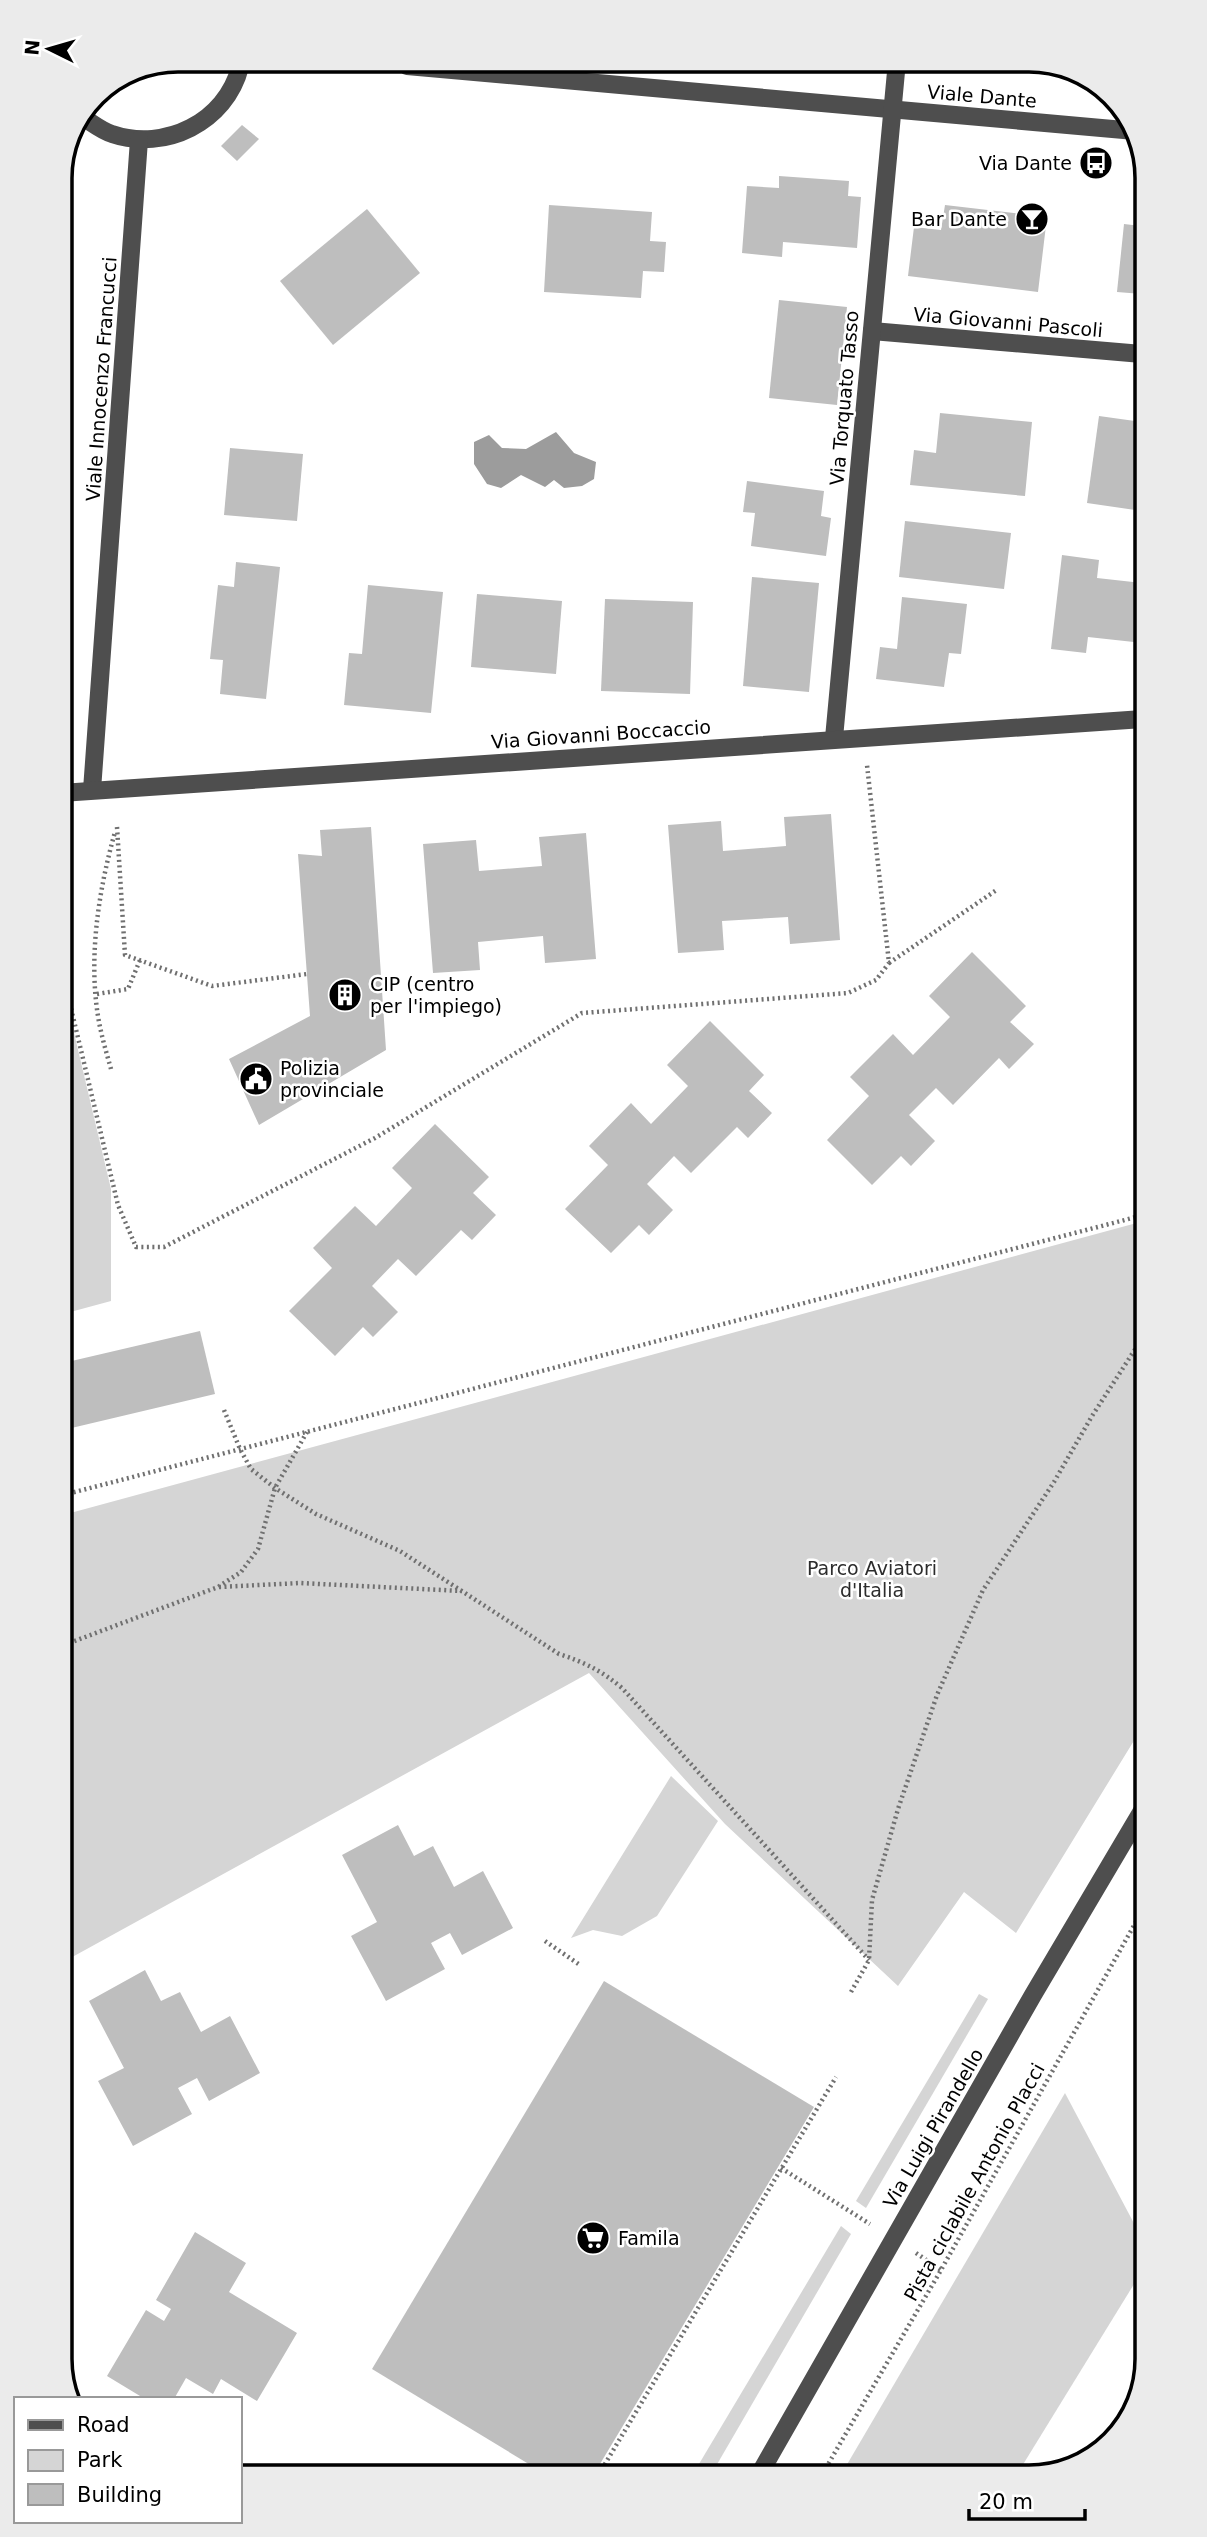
<svg xmlns="http://www.w3.org/2000/svg" width="1207" height="2537" font-family="'DejaVu Sans',sans-serif">
	<rect width="100%" height="100%" fill="#fff"/>
	<g fill="#d5d5d5">
		<path d="M62,854L66,999L111,1189V1301L63,1314Z"/>
		<path d="M1144,1221L1146,1721L1016,1933L964,1892L898,1986L725,1824L589,1673L65,1961L63,1515Z"/>
		<path d="M671,1776L718,1821L657,1916L622,1936L593,1930L571,1938Z"/>
		<path d="M979,1994L988,1999L866,2208L856,2201Z"/>
		<path d="M1065,2093L1147,2248V2263L1019,2471L842,2473Z"/>
		<path d="M841,2226L851,2234L712,2473L693,2474Z"/>
	</g>
	<path fill="#9c9c9c" d="M556,432L574,453L596,462L594,479L582,486L564,488L554,480L545,487L521,475L501,488L487,484L474,464V442L489,435L502,448L526,449Z"/>
	<g fill="#bebebe">
		<path d="M242,125L259,139L237,161L221,146Z"/>
		<path d="M779,176L849,181L848,196L861,197L857,248L783,242L782,257L742,253L747,186L779,188Z"/>
		<path d="M549,205L652,212L650,241L666,242L664,272L643,271L641,298L544,292Z"/>
		<path d="M945,205L1047,217L1038,292L908,276L914,227L941,230Z"/>
		<path d="M367,209L420,273L333,345L280,281Z"/>
		<path d="M1124,224L1141,226L1142,294L1117,292Z"/>
		<path d="M60,259L67,260L62,326H60Z"/>
		<path d="M779,300L847,307L837,405L769,398Z"/>
		<path d="M940,413L1032,422L1025,496L910,485L914,450L936,453Z"/>
		<path d="M1099,416L1142,422V511L1087,503Z"/>
		<path d="M230,448L303,454L297,521L224,515Z"/>
		<path d="M747,481L824,491L821,516L831,518L826,556L751,546L755,513L743,512Z"/>
		<path d="M905,521L1011,533L1004,589L899,577Z"/>
		<path d="M1062,555L1099,560L1097,578L1142,583L1143,643L1088,637L1086,653L1051,649Z"/>
		<path d="M236,562L280,567L266,699L220,694L223,660L210,659L218,585L234,587Z"/>
		<path d="M752,577L819,583L809,692L743,686Z"/>
		<path d="M368,585L443,592L431,713L344,705L349,653L362,654Z"/>
		<path d="M477,594L562,601L556,674L471,667Z"/>
		<path d="M902,597L967,604L961,654L949,653L944,687L876,679L880,647L897,649Z"/>
		<path d="M605,599L693,602L690,694L601,691Z"/>
		<path d="M831,814L840,940L790,944L788,917L722,921L724,950L678,953L668,825L721,821L723,851L786,846L784,817Z"/>
		<path d="M371,827L386,1050L259,1125L229,1059L310,1016L298,854L322,856L320,830Z"/>
		<path d="M586,833L596,959L545,963L543,936L478,942L480,970L433,973L423,844L476,840L479,871L542,866L539,837Z"/>
		<path d="M972,952L1026,1006L1010,1022L1034,1044L1009,1069L999,1058L953,1105L936,1088L909,1115L935,1141L911,1166L901,1156L872,1185L827,1140L869,1096L850,1077L893,1034L913,1055L950,1017L929,996Z"/>
		<path d="M710,1021L764,1075L749,1091L772,1113L748,1138L737,1127L691,1173L674,1156L647,1184L673,1210L649,1235L639,1225L611,1253L565,1209L608,1165L589,1146L631,1103L651,1124L688,1086L667,1065Z"/>
		<path d="M435,1124L489,1177L473,1193L496,1215L472,1240L461,1230L416,1276L398,1259L372,1286L398,1312L373,1337L363,1327L335,1356L289,1311L332,1268L313,1248L355,1206L376,1226L412,1188L392,1168Z"/>
		<path d="M200,1331L215,1394L63,1430V1363Z"/>
		<path d="M398,1825L414,1856L433,1846L454,1887L483,1871L513,1928L462,1955L450,1933L431,1943L445,1969L386,2001L351,1936L377,1922L342,1855Z"/>
		<path d="M145,1970L161,2001L180,1992L201,2032L230,2016L260,2073L209,2101L197,2078L178,2088L192,2114L133,2146L98,2081L124,2068L89,2001Z"/>
		<path d="M604,1981L814,2107L594,2474L547,2475L372,2369Z"/>
		<path d="M195,2232L246,2263L229,2292L297,2333L257,2401L221,2379L213,2394L186,2378L174,2399H145L107,2376L146,2310L164,2321L171,2309L156,2300Z"/>
	</g>
	<g fill="none" stroke-linecap="round" stroke-linejoin="round">
		<g stroke="#707070" stroke-width="4.5" stroke-dasharray="2 3.5" stroke-linecap="butt">
			<path d="M117,827L125,955L212,986L307,974"/>
			<path d="M62,844L69,1000L118,1205L136,1247H164L375,1138L582,1013L848,993L876,980L889,963L867,765"/>
			<path d="M889,963L998,889"/>
			<path d="M97,994L128,989L140,960"/>
			<path d="M111,1069C107,1055 103,1041 100,1027C87,964 98,892 115,832"/>
			<path d="M224,1410L240,1449L251,1469L275,1488L316,1514L400,1551L559,1654C584,1662 602,1671 622,1688L869,1960"/>
			<path d="M63,1495L1144,1215"/>
			<path d="M219,1587L300,1583L462,1591"/>
			<path d="M64,1645L218,1587L241,1572L258,1549L275,1488L307,1432"/>
			<path d="M545,1941L580,1965"/>
			<path d="M851,1992L869,1960L872,1900L898,1809L937,1695L983,1590L1054,1482L1092,1416L1145,1334"/>
			<path d="M781,2168L870,2224"/>
			<path d="M916,2253L941,2270"/>
			<path d="M823,2473L941,2270L1146,1904"/>
			<path d="M599,2474L836,2077"/>
		</g>
		<g stroke="#4e4e4e" stroke-width="18">
			<path d="M407,66L1135,131"/>
			<path d="M84,118C92,123 102,131 112,134C165,152 226,122 240,67"/>
			<path d="M872,331L1142,354"/>
			<path d="M834,738L897,61"/>
			<path d="M92,790L139,140"/>
			<path d="M61,793L1143,719"/>
			<path d="M760,2473L1033,1995L1146,1804"/>
		</g>
	</g>
	<defs>
		<symbol id="bus-disc" viewBox="-11 -11 22 22"><circle r="9.5" fill="#000" stroke="#fff"/><path d="M-5-6H5V4H4V6H2V4H-2V6H-4V4H-5ZM-3.5-4V0h7V-4ZM-3.5 1.2v1.5H-2V1.2ZM2 1.2v1.5H3.5V1.2Z" fill="#fff"/></symbol>
		<symbol id="bar-disc" viewBox="-11 -11 22 22"><circle r="9.5" fill="#000" stroke="#fff"/><path d="M-6-5H6L.8 .8V4.5H3.5V6h-7V4.5H-.8V.8Z" fill="#fff"/></symbol>
		<symbol id="building-disc" viewBox="-11 -11 22 22"><circle r="9.5" fill="#000" stroke="#fff"/><path d="M-4-6H4V6H1V3H-1V6H-4ZM-2.5-4.3h1.7v1.8h-1.7ZM.8-4.3h1.7v1.8H.8ZM-2.5-1h1.7V.8h-1.7ZM.8-1h1.7V.8H.8Z" fill="#fff"/></symbol>
		<symbol id="civic-disc" viewBox="-11 -11 22 22"><circle r="9.5" fill="#000" stroke="#fff"/><path d="M-.6-6.5H3V-4.5H.6V-3L4-1V1h2V6H-6V1h2V-1L-.6-3ZM-1.2 2.5V6h2.4V2.5Z" fill="#fff"/></symbol>
		<symbol id="supermarket-disc" viewBox="-11 -11 22 22"><circle r="9.5" fill="#000" stroke="#fff"/><path d="M-6-5.5h2.5l.6 2H6L4.5 2H-2.5L-4.4-4H-6ZM-1.5 3.2a1.3 1.3 0 1 0 .1 0ZM3 3.2a1.3 1.3 0 1 0 .1 0Z" fill="#fff"/></symbol>
	</defs>
	<g fill-rule="evenodd">
		<use href="#bus-disc" x="1077" y="144" width="38" height="38"/>
		<use href="#bar-disc" x="1013" y="200" width="38" height="38"/>
		<use href="#building-disc" x="326" y="976" width="38" height="38"/>
		<use href="#civic-disc" x="237" y="1060" width="38" height="38"/>
		<use href="#supermarket-disc" x="574" y="2219" width="38" height="38"/>
	</g>
	<g text-anchor="middle" dominant-baseline="central" stroke-width="5" stroke-linejoin="round" paint-order="stroke">
		<g font-size="19" fill="#000" stroke="#fff">
			<text transform="translate(982 96) rotate(5)">Viale Dante</text>
			<text transform="translate(1008 322) rotate(5)">Via Giovanni Pascoli</text>
			<text transform="translate(101 379) rotate(-86)">Viale Innocenzo Francucci</text>
			<text transform="translate(844 398) rotate(-85)">Via Torquato Tasso</text>
			<text transform="translate(601 734) rotate(-4)">Via Giovanni Boccaccio</text>
			<text transform="translate(933 2128) rotate(-60)">Via Luigi Pirandello</text>
			<text transform="translate(974 2182) rotate(-61)">Pista ciclabile Antonio Placci</text>
		</g>
		<g font-size="19" fill="#000" stroke="#fff" text-anchor="start">
			<text x="1072" y="163" text-anchor="end">Via Dante</text>
			<text x="1007" y="219" text-anchor="end">Bar Dante</text>
			<text x="370" y="984">CIP (centro<tspan x="370" dy="22">per l'impiego)</tspan></text>
			<text x="280" y="1068">Polizia<tspan x="280" dy="22">provinciale</tspan></text>
			<text x="618" y="2238">Famila</text>
		</g>
		<g font-size="19" fill="#2c2c2c" stroke="#fff">
			<text x="872" y="1568">Parco Aviatori<tspan x="872" dy="22">d'Italia</tspan></text>
		</g>
	</g>
	<path d="M0 0H1207V2537H0ZM178 72H1029A106 106 0 0 1 1135 178V2359A106 106 0 0 1 1029 2465H178A106 106 0 0 1 72 2359V178A106 106 0 0 1 178 72Z" fill="#ebebeb" fill-rule="evenodd"/>
	<path fill="none" stroke="#000" stroke-width="3.5" d="M178 72H1029A106 106 0 0 1 1135 178V2359A106 106 0 0 1 1029 2465H178A106 106 0 0 1 72 2359V178A106 106 0 0 1 178 72Z"/>
	<rect x="14" y="2397" width="228" height="126" fill="#ffffff" stroke="#999999" stroke-width="2"/>
	<rect x="28" y="2420" width="35" height="10" fill="#4e4e4e" stroke="#999999" stroke-width="2"/>
	<text x="77" y="2432" font-size="21" fill="#000000">Road</text>
	<rect x="28" y="2450" width="35" height="21" fill="#d5d5d5" stroke="#999999" stroke-width="2"/>
	<text x="77" y="2467" font-size="21" fill="#000000">Park</text>
	<rect x="28" y="2484" width="35" height="21" fill="#bebebe" stroke="#999999" stroke-width="2"/>
	<text x="77" y="2502" font-size="21" fill="#000000">Building</text>
	<g transform="translate(49 49) rotate(275)" stroke="#ffffff" stroke-width="5" paint-order="stroke">
	<path d="M0-5L12 26L0 18L-12 26Z" fill="#000000"/>
	<text y="-10" font-size="19" font-weight="bold" text-anchor="middle" fill="#000000">N</text>
	</g>
	<path d="M969 2509v10h116v-10" fill="none" stroke="#000000" stroke-width="3.5"/>
	<text x="979" y="2509" font-size="21" fill="#000000" stroke="#ffffff" stroke-width="5" paint-order="stroke">20 m</text>
</svg>
